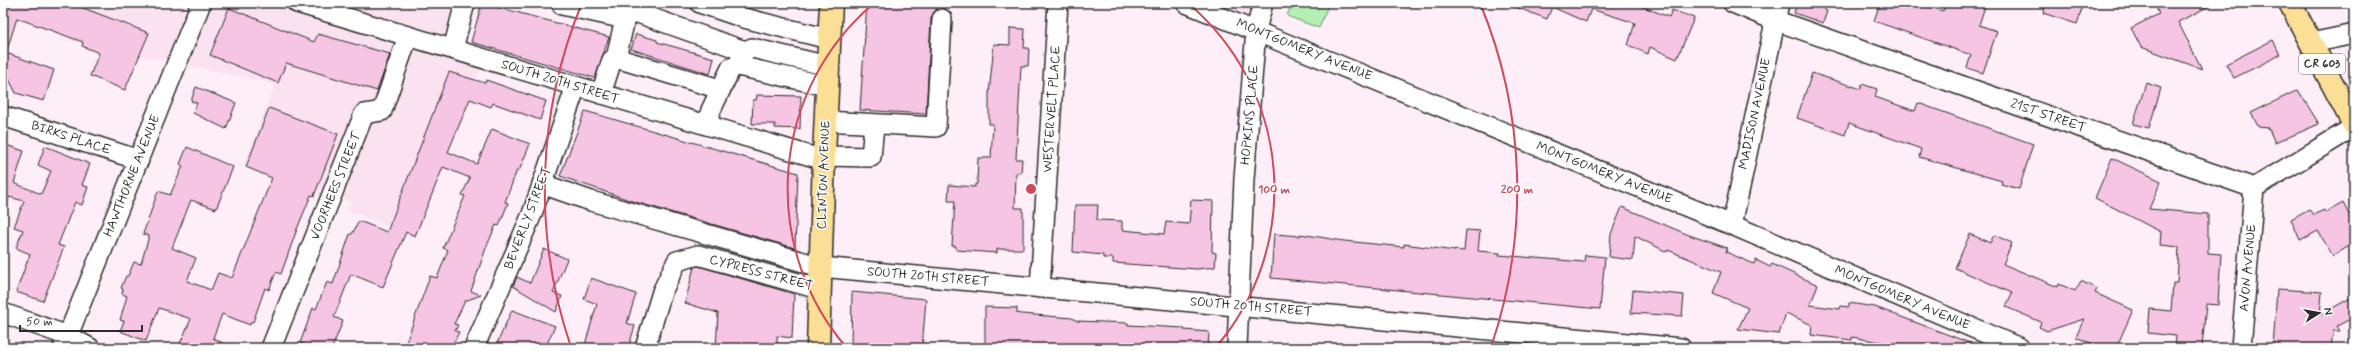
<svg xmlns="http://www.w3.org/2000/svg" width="2357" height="351" font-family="Mynerve,sans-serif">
	<rect width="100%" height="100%" fill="#fdeef7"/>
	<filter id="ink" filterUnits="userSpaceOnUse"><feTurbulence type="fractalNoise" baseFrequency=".025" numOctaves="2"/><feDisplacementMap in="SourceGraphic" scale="8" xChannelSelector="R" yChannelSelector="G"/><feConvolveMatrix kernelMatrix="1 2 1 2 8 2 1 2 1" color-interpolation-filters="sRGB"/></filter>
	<g filter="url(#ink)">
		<g fill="#fbe2f1">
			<path d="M81,3H471L461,57L482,65L412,236L346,210L352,202L245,163L275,84L69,40Z"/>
			<path d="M1200,3H1252L1248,23Z"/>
		</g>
		<path fill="#b4f0b4" stroke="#708e70" d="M1292,3H1329L1319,28L1287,16Z"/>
		<g fill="#f7c5e4" stroke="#2b2b2b">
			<path d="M3,3H79L78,6L149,33L125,90L90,76L99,53L82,46L83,42L17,18L6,53L54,70L44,101L16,93L3,67Z"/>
			<path d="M482,3L609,37L595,78L471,42Z"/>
			<path d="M867,3H937L936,10L931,18L926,114L860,110Z"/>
			<path d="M1634,3L1669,17L1672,10L1694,18L1677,59L1650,47L1648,54L1628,45L1635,23L1591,9L1586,22L1552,7L1547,19L1508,4Z"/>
			<path d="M1797,3H1825L1823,9L1827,11L1823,23L1794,13Z"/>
			<path d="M1880,3H1915L1943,11L1946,3H1986L1979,25L1997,31L1983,73L1967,68L1971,55L1874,21Z"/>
			<path d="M2047,3H2084L2077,24L2043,13Z"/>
			<path d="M2154,3H2215L2178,22L2202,69L2141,47L2131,28L2159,14Z"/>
			<path d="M229,8L314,42L318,34L390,54L377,91L286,63L278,83L210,55Z"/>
			<path d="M1010,28L1025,29L1024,48H1029L1028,66H1021L1016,159H1022L1021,173H1016L1015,208H1023V249H997V253L956,250V246H952L955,201H948L949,185L975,187V184H977L978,158H991L993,124H989V94L994,44L1010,45Z"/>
			<path d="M636,34L657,40V42L714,58L710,74L631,49Z"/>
			<path d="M2273,40L2280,55L2234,78L2226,64Z"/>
			<path d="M449,72L485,83L486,80L546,101L540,120L493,103L491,107L470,99L448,152L477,164L492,129L530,144L519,171L517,170L505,202L508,203L499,226L496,225L486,248L471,291L481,295L465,301L454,324L458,325L455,331L459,332L451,348H404L430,276L437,278L448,250L443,248L465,196L462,195L470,178L443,167L415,236L406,232L383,287L351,274L334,317L343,321L332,348H314L300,343L313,308L316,309L327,282L333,284L350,234H352L359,221L387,232Z"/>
			<path d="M1812,73L1861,89L1862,84L1877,89L1875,97L1915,111L1918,103L2033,144L2019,189L2001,184L2002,181L1919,157L1921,149L1849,123L1845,135L1797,118Z"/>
			<path d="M2146,83L2161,88L2149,128L2133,124Z"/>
			<path d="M196,87L236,103L226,129L193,113L197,103L191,101Z"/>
			<path d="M2298,90L2319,124L2275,143L2268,127L2258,126L2251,113Z"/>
			<path d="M757,95L801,96L800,129L775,128V124H752L753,100H756Z"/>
			<path d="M269,108L338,134L314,196L311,195L297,229L281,274L276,272L269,290L265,288L253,322H251L250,325L222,314L213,338L232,348H178L191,319L159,308L146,341L120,331L124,321L120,320L127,296L122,294L123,289L121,288L126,276H128L134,262L141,264L149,236L143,234L158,191L170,195L183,166L180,164L187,147L233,167L216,209L191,200L172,248L196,258L187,281L211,290L218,273L232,278L272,178L246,167Z"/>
			<path d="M585,111L798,173L795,248L632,201L560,176Z"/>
			<path d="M3,144L24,151L14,183L41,194L51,171L38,165L45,146L90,164L82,185L88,187L82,205L75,202L58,245L64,247L43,301L16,292L30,254L16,248L23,230L14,227L24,201L9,197L6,208L3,207Z"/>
			<path d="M2112,158L2161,181L2149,209L2208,214V253L2221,254L2219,286L2218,305L2206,304L2202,348H2175L2176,336L2148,333L2150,309L2171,311L2173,283H2177L2179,247L2160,245L2161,232L2095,198Z"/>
			<path d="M1191,200L1213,201L1212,252L1216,253L1215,267L1197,269L1113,263V258H1103V255L1073,252L1075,205H1098L1097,220L1122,221V230L1164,234L1166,222L1189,224Z"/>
			<path d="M2343,203L2354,224V243L2333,256L2318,231L2300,240L2291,219L2309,209L2313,215L2324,210L2325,213Z"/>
			<path d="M1622,207L1689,235L1727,248L1726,252L1754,264L1756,260L1770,267L1772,264L1818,285L1810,305L1840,309L1841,306L1849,307V303L1875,307L1983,348H1944L1880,342L1852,337V340L1811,335L1812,325L1786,313L1779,334L1738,329L1748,308L1713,293L1721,272L1668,250L1667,252L1635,236L1633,260L1609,257L1611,234Z"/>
			<path d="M1466,230L1480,231L1478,251L1500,253L1499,255L1584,262L1585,255L1605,257L1600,309L1271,278L1274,234L1300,236V234L1344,241L1404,247V244L1455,251V250L1464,251Z"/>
			<path d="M1970,234L1990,243L1994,235L2012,243L2003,264L2058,287L2059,284L2075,291L2081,281L2097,289L2095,293L2133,310L2116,348H2103L2076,337L2084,319L2047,331L2039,327L2041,322L2006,307L2012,293L1955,268Z"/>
			<path d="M544,249L567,259L553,293L562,296L556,312L513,286L517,277L530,283Z"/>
			<path d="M698,266L794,294L792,338L777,336V348H716L718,313L685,303L694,267Z"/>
			<path d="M591,278L636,294L627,323L635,326L628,348H584L597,304L584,299Z"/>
			<path d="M2277,289L2322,292L2320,315L2354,296V317L2337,326L2340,331H2333L2331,348H2273Z"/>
			<path d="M1633,290L1684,295L1682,316L1631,313Z"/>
			<path d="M852,292L926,299L922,348L885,345V348H851Z"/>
			<path d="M985,307L1017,308V313L1022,314L1072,318L1077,321L1128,323V325L1184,328V330L1209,332L1208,348H985Z"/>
			<path d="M512,310L555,326L545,348H495Z"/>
		</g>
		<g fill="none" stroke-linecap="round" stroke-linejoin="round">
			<defs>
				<g id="minor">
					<path d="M297,3L824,160"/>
					<path d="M700,3L744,18L829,39"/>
					<path d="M1186,3L1732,225L2020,348"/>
					<path d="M1733,3L1774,20L2254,188"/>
					<path d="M562,5L625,19"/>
					<path d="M2311,43L2354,34"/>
					<path d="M453,49L465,3"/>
					<path d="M616,58L625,19L635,12L745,51"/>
					<path d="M740,60L745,51L752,48L828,66"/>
					<path d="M601,94L612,60L616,58L720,89"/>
					<path d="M3,116L139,160"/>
					<path d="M825,121L936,127L942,19"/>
					<path d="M707,125L711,110L731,68L738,66L827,86"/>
					<path d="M824,156L871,157L874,125"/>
					<path d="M542,184L591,201L821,267L1681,348"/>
					<path d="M2254,188L2354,127"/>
					<path d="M1732,225L1779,3"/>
					<path d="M1040,288L1058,3"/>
					<path d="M3,313L68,336L90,348"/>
					<path d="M63,348L201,3"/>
					<path d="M271,348L364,114L382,111L408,36"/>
					<path d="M474,348L532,214L576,86"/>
					<path d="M645,348L662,292L677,261L698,255L819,289"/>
					<path d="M1237,348L1244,179L1256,30L1263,3"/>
					<path d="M2241,348L2254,188"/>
				</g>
				<g id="major">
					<path d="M2290,3L2354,125"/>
					<path d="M818,348L824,156L831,3"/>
				</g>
			</defs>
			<use href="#minor" stroke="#2b2b2b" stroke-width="22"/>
			<use href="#major" stroke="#2b2b2b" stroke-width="25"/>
			<use href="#minor" stroke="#fff" stroke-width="19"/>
			<use href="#major" stroke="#fbdf96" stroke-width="22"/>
		</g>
	</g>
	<g fill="none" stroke="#d1495b" stroke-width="2">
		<path d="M846 347A243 243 0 0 1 873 4M1189 4A243 243 0 0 1 1216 347"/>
		<path d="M571 347A486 486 0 0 1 582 3M1480 3A486 486 0 0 1 1491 347"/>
	</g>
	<g text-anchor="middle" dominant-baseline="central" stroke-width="3" stroke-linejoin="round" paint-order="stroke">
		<rect fill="#fff" stroke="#6b6b6b" stroke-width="1" x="2299" y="54" width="46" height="20" rx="3"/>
		<g font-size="12" font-weight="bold" fill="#2b2b2b">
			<text x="2322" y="64">CR 603</text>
		</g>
		<g font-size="13" fill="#2b2b2b" stroke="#fff">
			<text transform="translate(1304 50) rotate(22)">MONTGOMERY AVENUE</text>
			<text transform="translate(560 82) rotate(17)">SOUTH 20TH STREET</text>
			<text transform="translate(1052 109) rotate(-86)">WESTERVELT PLACE</text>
			<text transform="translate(1755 114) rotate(-78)">MADISON AVENUE</text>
			<text transform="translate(1250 115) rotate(-85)">HOPKINS PLACE</text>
			<text transform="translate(2048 116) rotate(19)">21ST STREET</text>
			<text transform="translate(71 138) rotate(18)">BIRKS PLACE</text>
			<text transform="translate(1604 173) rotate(22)">MONTGOMERY AVENUE</text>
			<text transform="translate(824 175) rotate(-88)">CLINTON AVENUE</text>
			<text transform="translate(132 176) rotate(-68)">HAWTHORNE AVENUE</text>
			<text transform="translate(336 186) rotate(-68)">VOORHEES STREET</text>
			<text transform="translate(528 218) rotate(-69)">BEVERLY STREET</text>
			<text transform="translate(2248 268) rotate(-85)">AVON AVENUE</text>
			<text transform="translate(761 273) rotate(15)">CYPRESS STREET</text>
			<text transform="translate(928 277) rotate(5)">SOUTH 20TH STREET</text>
			<text transform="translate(1902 298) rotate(23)">MONTGOMERY AVENUE</text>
			<text transform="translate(1251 307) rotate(5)">SOUTH 20TH STREET</text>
		</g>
	</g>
	<circle cx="1031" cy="189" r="6" fill="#d1495b" stroke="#fff" stroke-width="2"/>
	<g font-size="12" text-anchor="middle" font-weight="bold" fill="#d1495b" stroke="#fff" stroke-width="3" stroke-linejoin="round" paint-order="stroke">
		<text x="1274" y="193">100 m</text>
		<text x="1517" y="193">200 m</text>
	</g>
	<rect width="2357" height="351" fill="none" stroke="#fff" stroke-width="16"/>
	<rect x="8" y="8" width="2341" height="335" fill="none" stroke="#2b2b2b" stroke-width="1.5" filter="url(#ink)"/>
	<g transform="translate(2319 313) rotate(79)" stroke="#ffffff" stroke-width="3" paint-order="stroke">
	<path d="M0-3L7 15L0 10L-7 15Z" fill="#2b2b2b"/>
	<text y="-6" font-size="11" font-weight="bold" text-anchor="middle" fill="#2b2b2b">N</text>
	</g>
	<path d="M20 325v6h122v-6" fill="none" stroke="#2b2b2b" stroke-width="2"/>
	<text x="26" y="325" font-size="12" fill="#2b2b2b" stroke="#ffffff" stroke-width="3" paint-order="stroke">50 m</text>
</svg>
